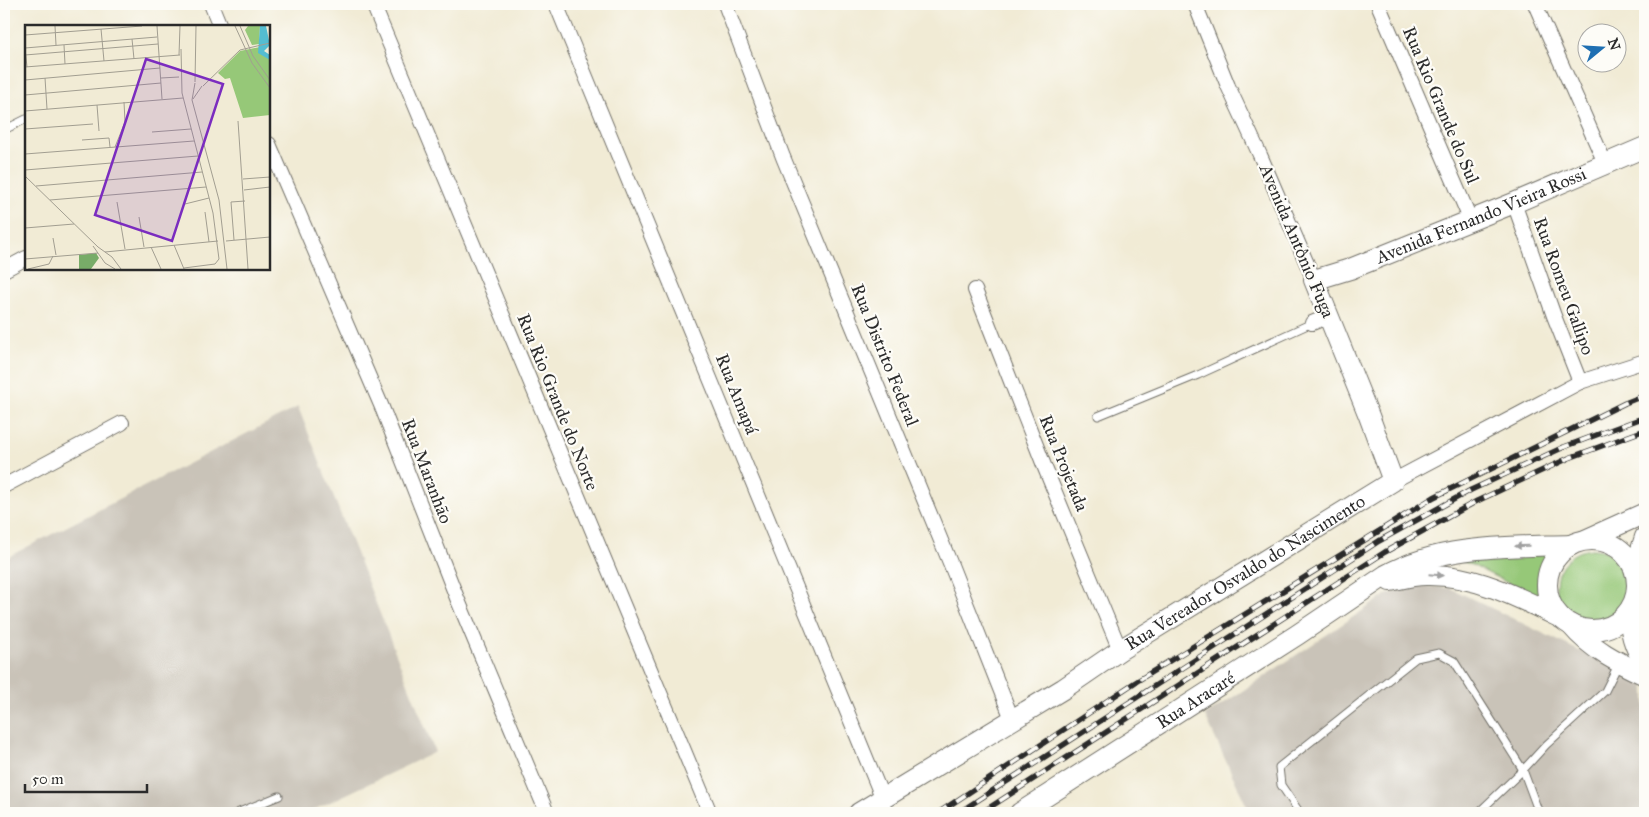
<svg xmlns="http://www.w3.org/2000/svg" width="1649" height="817" font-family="'IM FELL Great Primer',serif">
	<rect width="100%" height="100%" fill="#fdfcf7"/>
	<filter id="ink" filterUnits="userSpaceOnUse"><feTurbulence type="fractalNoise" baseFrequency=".02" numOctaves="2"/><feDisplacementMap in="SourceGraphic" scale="10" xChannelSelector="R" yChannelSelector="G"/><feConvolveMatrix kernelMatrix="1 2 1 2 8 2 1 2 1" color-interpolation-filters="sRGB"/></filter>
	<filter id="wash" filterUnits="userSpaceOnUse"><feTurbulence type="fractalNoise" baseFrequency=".0096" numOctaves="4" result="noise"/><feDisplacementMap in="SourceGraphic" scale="20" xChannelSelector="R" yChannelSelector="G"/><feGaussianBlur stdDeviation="1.12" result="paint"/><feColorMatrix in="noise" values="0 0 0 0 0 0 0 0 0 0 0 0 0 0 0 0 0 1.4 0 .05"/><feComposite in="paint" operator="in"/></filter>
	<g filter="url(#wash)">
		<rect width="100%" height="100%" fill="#f1ebd5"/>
		<g fill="#c9c3b8">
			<path d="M298,407L435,752L307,813H4V559Z"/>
			<path d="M1413,585L1450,588L1645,683V813H1250L1205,716L1386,595Z"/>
		</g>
		<g fill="#96c878" stroke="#607a52">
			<circle cx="1593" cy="586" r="37"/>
			<path d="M1550,554C1542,571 1540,580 1542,600L1472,565L1456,559Z"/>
		</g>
	</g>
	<g filter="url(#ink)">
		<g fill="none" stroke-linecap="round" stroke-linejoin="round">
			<defs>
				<g id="lane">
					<path d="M4,130L26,119"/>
					<path d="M1098,416L1198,375L1312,323"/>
					<path d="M237,813L279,796"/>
					<path d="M1300,813L1281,785L1279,767L1416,658L1439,653L1454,661L1523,770L1539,813"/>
					<path d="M1478,813L1523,770L1546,745L1605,691L1619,663"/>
				</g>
				<g id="street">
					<path d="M211,4L220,26"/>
					<path d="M373,4L710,813"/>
					<path d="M556,4L883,799"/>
					<path d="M725,4L783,157L951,565L1012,719"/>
					<path d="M1195,4L1228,86L1260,155L1314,280"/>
					<path d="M1378,4L1471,221"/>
					<path d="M1535,4L1605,163"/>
					<path d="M269,144L381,405L457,598L547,813"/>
					<path d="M1514,203L1554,316L1580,382"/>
					<path d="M4,270L26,258"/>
					<path d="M975,290L1045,468L1120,650"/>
					<path d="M1312,323L1329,316"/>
					<path d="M1393,481L1580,382L1645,361"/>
					<path d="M4,486L122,423"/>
				</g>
				<g id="secondary">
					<circle cx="1592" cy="585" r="45"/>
					<path d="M1585,540L1645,513"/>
					<path d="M1638,577L1640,553L1645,537"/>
					<path d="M1390,581C1403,578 1416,574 1429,575C1476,575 1520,598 1561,618"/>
					<path d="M1629,611C1630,630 1633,647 1645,662"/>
					<path d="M1571,625C1591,649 1617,662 1645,675"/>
					<path id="s1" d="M859,813L1063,689L1120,650L1393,481L1369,416L1314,280L1350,269L1514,203L1645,147"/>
					<path id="s2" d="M1020,813L1297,635L1386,575C1443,544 1508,547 1571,545"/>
				</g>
			</defs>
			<use href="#lane" stroke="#706e66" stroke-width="9"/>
			<use href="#street" stroke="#706e66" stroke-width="16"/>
			<use href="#secondary" stroke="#706e66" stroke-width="22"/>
			<use href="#lane" stroke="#fff" stroke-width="7"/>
			<use href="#street" stroke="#fff" stroke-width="14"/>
			<use href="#secondary" stroke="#fff" stroke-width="20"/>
			<defs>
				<g id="rail">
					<path d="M938,813L1134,683L1434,497L1625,403L1645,395"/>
					<path d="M958,813L1379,541L1471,490L1564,447L1645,417"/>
					<path d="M981,813L1385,552L1477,501L1569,458L1645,430"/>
				</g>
			</defs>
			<use href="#rail" stroke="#2b2b2b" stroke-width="5.5"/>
			<use href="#rail" stroke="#fdfcf7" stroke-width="4" stroke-dasharray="11" stroke-linecap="butt"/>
		</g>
		<defs><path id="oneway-solid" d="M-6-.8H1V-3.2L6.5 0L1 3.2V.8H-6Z" transform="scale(1.25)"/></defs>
		<g fill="#a0a0a0">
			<use href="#oneway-solid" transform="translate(1522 546) rotate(179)"/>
			<use href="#oneway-solid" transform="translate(1436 575) rotate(5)"/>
		</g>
	</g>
	<g text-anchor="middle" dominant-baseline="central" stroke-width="4.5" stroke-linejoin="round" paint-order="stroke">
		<g font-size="18" fill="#2b2b2b" stroke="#fdfcf7">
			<text transform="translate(1441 105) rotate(67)">Rua Rio Grande do Sul</text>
			<text stroke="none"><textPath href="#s1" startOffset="1024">Avenida Fernando Vieira Rossi</textPath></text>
			<text transform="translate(1297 241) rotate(67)">Avenida Antônio Fuga</text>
			<text transform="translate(1564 286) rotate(70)">Rua Romeu Gallipo</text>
			<text transform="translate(885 355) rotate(68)">Rua Distrito Federal</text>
			<text transform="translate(737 394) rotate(68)">Rua Amapá</text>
			<text transform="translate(558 402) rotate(68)">Rua Rio Grande do Norte</text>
			<text transform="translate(1064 463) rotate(68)">Rua Projetada</text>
			<text transform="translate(427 471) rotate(69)">Rua Maranhão</text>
			<text stroke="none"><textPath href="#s1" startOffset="455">Rua Vereador Osvaldo do Nascimento</textPath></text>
			<text stroke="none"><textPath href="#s2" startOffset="209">Rua Aracaré</textPath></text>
		</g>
	</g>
	<g transform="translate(25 25)">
		<rect width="245" height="245" fill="#f1ebd5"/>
		<path d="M223,1H235L234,19L227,20L220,5ZM235,22L245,35V90L218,93L205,53L200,54L193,48L215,26Z" fill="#96c878"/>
		<path d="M71,228L74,233L66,244H54V230Z" fill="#78ac68"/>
		<path d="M235,1H241L245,20L239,26L245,30V35L233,28Z" fill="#54bdd1"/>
		<path fill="none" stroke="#a29e91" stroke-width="1" d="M30,1L31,20M132,1L137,74M210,1L227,38L245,63M215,1L228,31L245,55M76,4L79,36M0,10L117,1M107,14L109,34M39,20L40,39M0,23L132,12M0,23L2,42M156,24L157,68L188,188L194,234L190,239L159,243M0,30L133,19M154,30L155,1M0,42L155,30M20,53L22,84M136,53L154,52M0,55L135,43M170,57L171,1M170,58L167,75L194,175L202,244M178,61L215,25L245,18M0,70L136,58M168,74L177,61M72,80L74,106M0,86L158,73M213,96L223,244M0,104L68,99M127,107L166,104M57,115L84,113L85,122M90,122L100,97L99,77M0,129L169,116M0,145L173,131M0,151L73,222L87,232L96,244M218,154L245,152M11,161L177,147M219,165L245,162M25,175L181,162M92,177L100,224M160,179L184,173M180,187L184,217M114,192L119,222M0,203L49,199M28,213L31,230M209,215L206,177L220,176M201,216L245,212M149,220L159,244M68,221L80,238L90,244M126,222L136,244M80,227L193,216M0,234L73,228M3,244L24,239L28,231"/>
		<path fill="#7b2cbf" fill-opacity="0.15" stroke="#7b2cbf" stroke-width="2.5" d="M121,34L198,59L147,216L70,190Z"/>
		<rect width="245" height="245" fill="none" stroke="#2b2b2b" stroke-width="2.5"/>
	</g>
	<rect width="1649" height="817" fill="none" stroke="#fdfcf7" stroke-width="20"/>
	<g transform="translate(1602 48) rotate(72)"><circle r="24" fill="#fdfcf7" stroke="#a9a8a5"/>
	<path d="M0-4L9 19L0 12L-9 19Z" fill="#1f6fb2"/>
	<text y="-8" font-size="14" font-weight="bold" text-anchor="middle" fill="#2b2b2b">N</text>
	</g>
	<path d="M25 784v8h122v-8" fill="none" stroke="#2b2b2b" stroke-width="2.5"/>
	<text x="32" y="784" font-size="15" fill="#2b2b2b" stroke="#fdfcf7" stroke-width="4" paint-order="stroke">50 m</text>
</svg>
